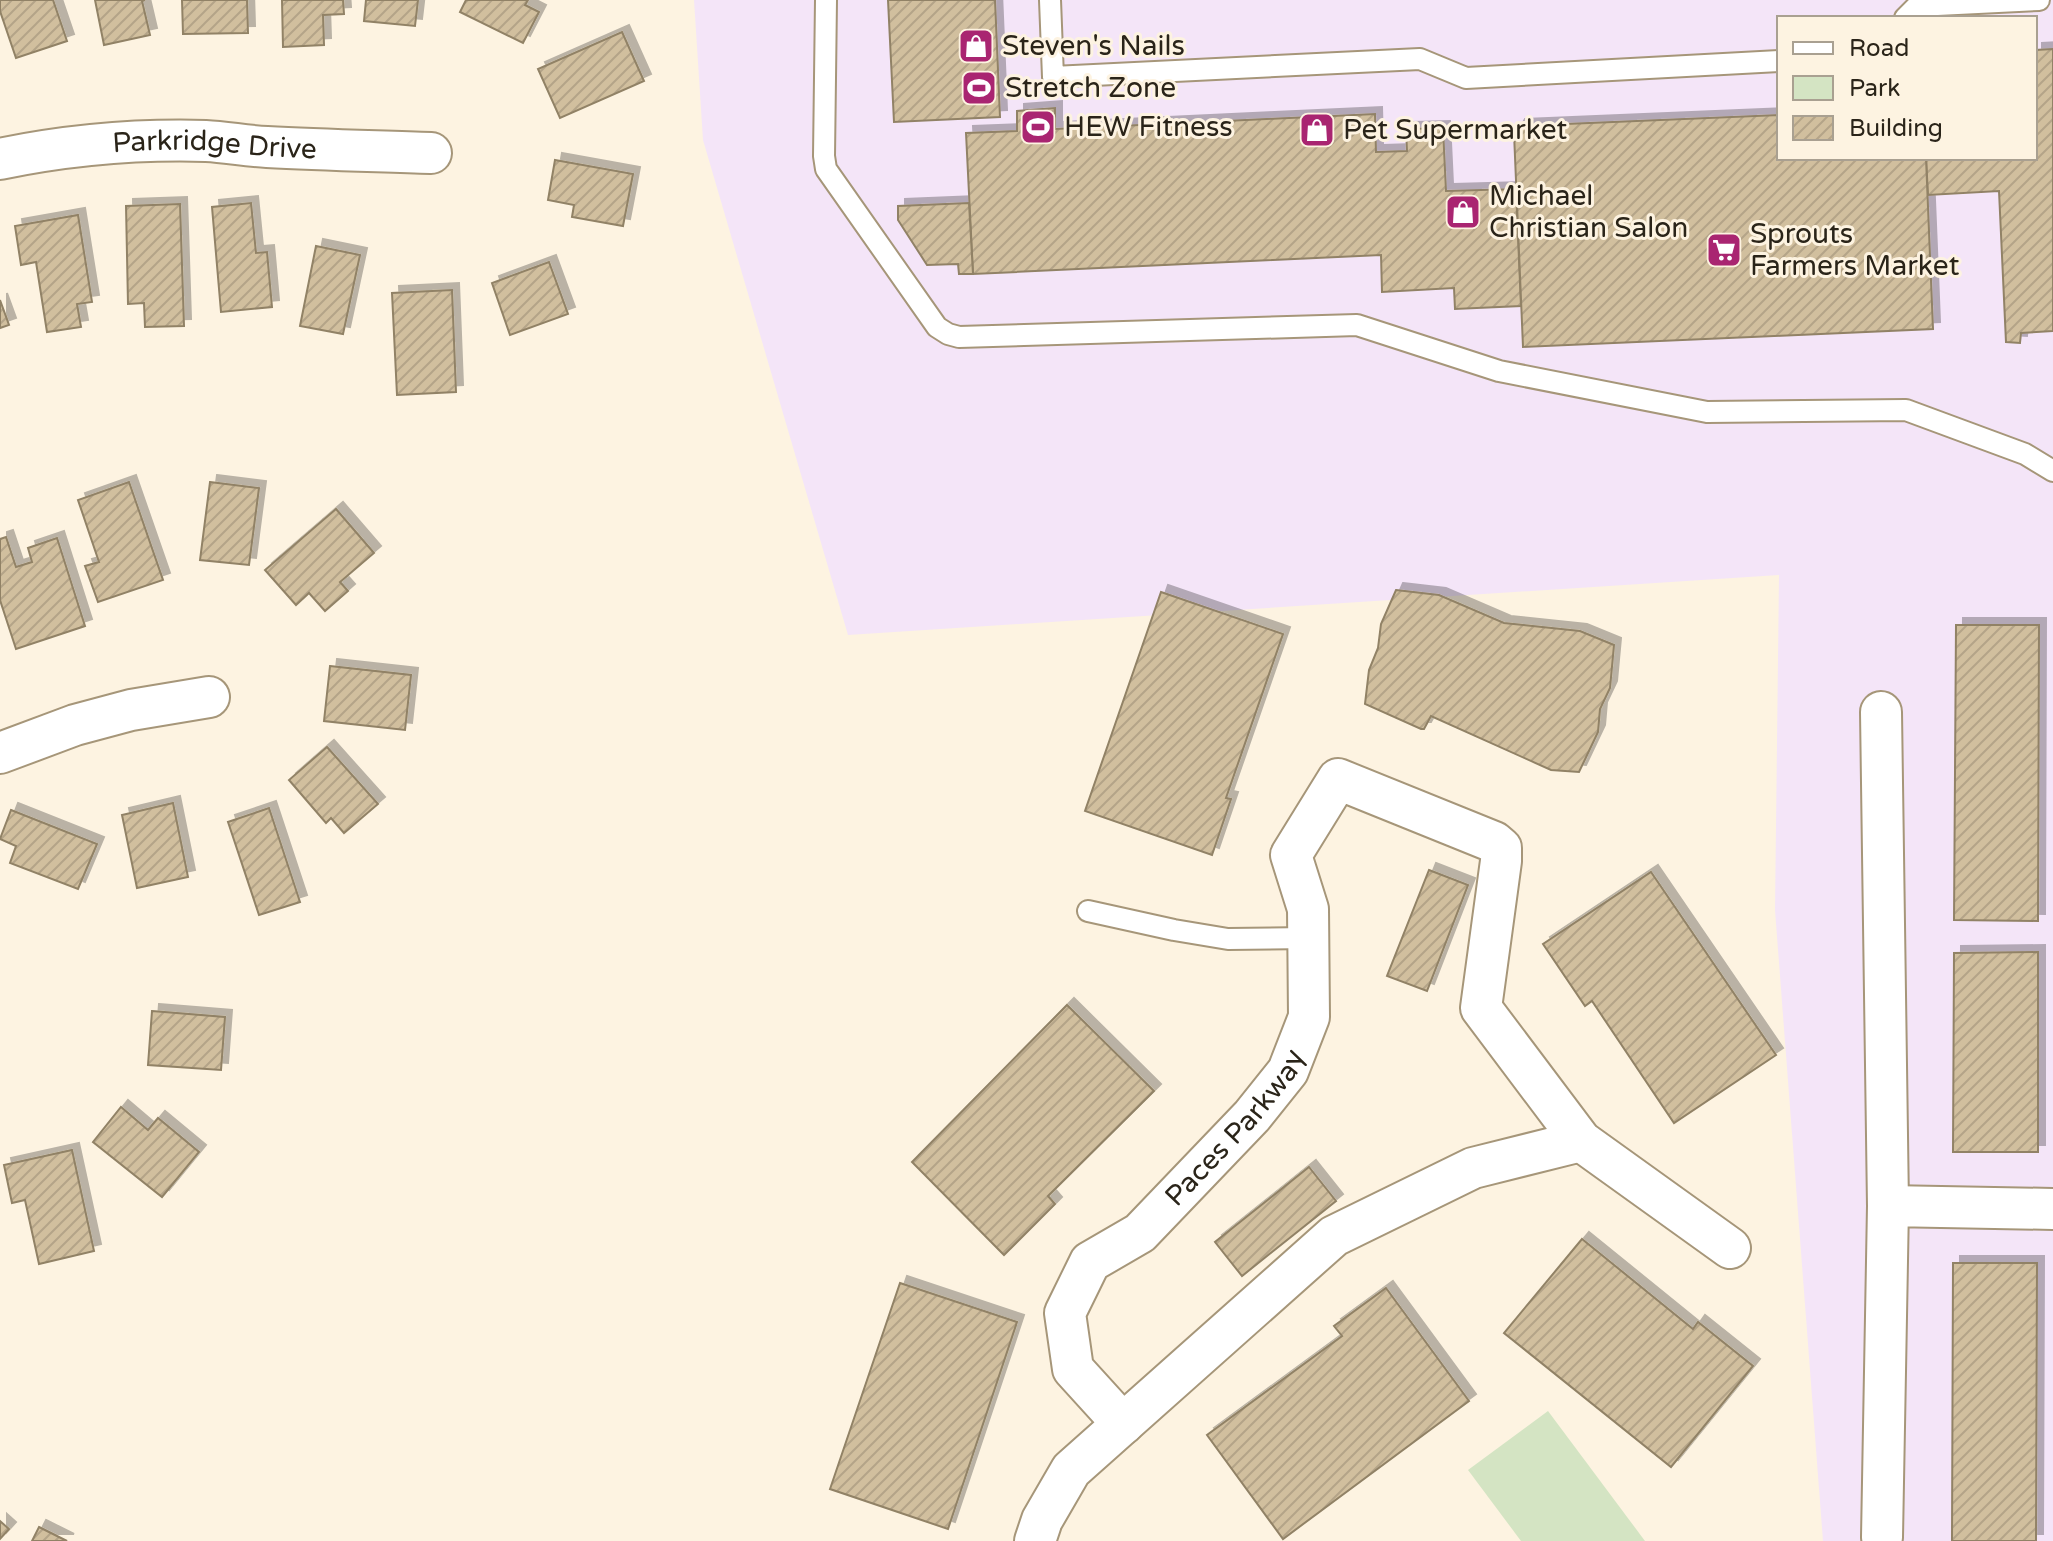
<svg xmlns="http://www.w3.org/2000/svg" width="2053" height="1541" font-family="'Varela Round',sans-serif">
	<defs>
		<pattern id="building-hatch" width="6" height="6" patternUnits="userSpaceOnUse" patternTransform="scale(2)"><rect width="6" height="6" fill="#d1bf9e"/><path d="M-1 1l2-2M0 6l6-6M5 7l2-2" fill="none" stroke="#b4a488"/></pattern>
		<filter id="shadow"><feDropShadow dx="7" dy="-7" stdDeviation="0" flood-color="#0004"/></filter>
	</defs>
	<rect width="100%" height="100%" fill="#fdf3e1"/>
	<path fill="#f4e5f8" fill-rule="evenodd" d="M694,0H2053V1541H1823L1775,910L1779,575L848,635L703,140ZM1779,18H2035V158H1779Z"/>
	<path fill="#d4e4c3" d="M1548,1411L1645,1541H1521L1468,1470Z"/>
	<g fill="url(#building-hatch)" stroke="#918266" stroke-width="2" filter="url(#shadow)">
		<path d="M0,0H53L67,41L16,58L0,11Z"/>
		<path d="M95,0H145L142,1L150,35L104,45Z"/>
		<path d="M182,0H247L248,33L183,34Z"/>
		<path d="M282,0H343L344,14L323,15L324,45L283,47Z"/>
		<path d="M366,0H418L415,26L364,21Z"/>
		<path d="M466,0H528L525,5L539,12L523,43L460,12Z"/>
		<path d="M888,0H995L1000,117L894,122Z"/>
		<path d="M622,32L644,81L560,118L538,69Z"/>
		<path d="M2053,49V331L2021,333L2020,343L2006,342L1999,191L1928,195L1926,158H2035V50Z"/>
		<path d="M1055,108V129L1375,114L1376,152L1407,151L1406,129L1443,128L1446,191L1516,189L1521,306L1455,309L1454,288L1382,292L1381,255L973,274L966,133L1017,131V111Z"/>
		<path d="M1779,115V158H1926L1933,329L1523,347L1514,133L1518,126Z"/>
		<path d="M555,160L633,174L623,226L572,217L574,205L548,200Z"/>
		<path d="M251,203L256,253L267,252L272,307L221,312L212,207Z"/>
		<path d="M969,203L973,274H959L958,264L927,265L898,220V206Z"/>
		<path d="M180,204L184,326L145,327L144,303L128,304L126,206Z"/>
		<path d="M78,215L92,302L77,304L81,327L47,332L36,262L21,265L15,226Z"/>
		<path d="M316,246L360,255L343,334L300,326Z"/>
		<path d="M549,262L568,314L510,335L492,283Z"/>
		<path d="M452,290L456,392L397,395L392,293Z"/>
		<path d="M0,300L9,325L0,328Z"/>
		<path d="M129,482L163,580L98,602L85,566L99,562L78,500Z"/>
		<path d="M210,482L259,488L249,565L200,560Z"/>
		<path d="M336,509L374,553L340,582L348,591L325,611L309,593L296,605L265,570Z"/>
		<path d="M6,537L16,567L32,562L28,548L57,538L85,626L16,649L0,600V539Z"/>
		<path d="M1396,590L1439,595L1504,623L1580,631L1614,645L1610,688L1600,709L1598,732L1579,772L1551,770L1431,716L1424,729H1421L1365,704L1369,670L1378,648L1381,624Z"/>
		<path d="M1161,592L1283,634L1226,798L1231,799L1212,855L1085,811Z"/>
		<path d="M1956,625H2039L2038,921L1954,920Z"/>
		<path d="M330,666L411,675L405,730L324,721Z"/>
		<path d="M327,747L378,804L344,833L331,818L326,823L289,780Z"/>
		<path d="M173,803L188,877L137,888L122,815Z"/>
		<path d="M269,808L300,902L259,915L228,822Z"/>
		<path d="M11,810L97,844L78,889L10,863L16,846L0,839Z"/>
		<path d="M1429,870L1468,885L1427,991L1387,976Z"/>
		<path d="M1651,872L1776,1055L1674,1123L1592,1001L1585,1006L1543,944Z"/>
		<path d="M2038,952V1152H1953L1954,953Z"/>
		<path d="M1067,1005L1154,1091L1048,1196L1055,1204L1004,1255L912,1162Z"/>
		<path d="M152,1011L225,1017L221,1070L148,1065Z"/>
		<path d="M121,1107L148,1130L158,1118L199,1152L162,1197L93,1142Z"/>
		<path d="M72,1150L94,1251L39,1264L25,1200L12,1203L4,1165Z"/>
		<path d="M1309,1167L1336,1201L1242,1276L1215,1242Z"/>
		<path d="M1582,1239L1693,1329L1698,1322L1753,1366L1671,1467L1504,1333Z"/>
		<path d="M1953,1263H2037L2036,1541H1952Z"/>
		<path d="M900,1283L1017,1322L948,1529L830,1489Z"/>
		<path d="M1386,1288L1469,1401L1283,1539L1207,1435L1342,1336L1334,1326Z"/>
		<path d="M0,1521L9,1529L0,1539Z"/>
		<path d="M39,1527L67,1541H32Z"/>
	</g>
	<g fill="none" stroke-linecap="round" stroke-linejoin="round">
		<defs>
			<g id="lane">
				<path d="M826,0L824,156L826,169L937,327L948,334L959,337L1357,325L1499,371L1707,412L1906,410L2025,454L2053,471"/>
				<path d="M1050,0L1053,77L1420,59L1466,78L1779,61"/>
				<path d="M1905,18L1917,6L2039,0"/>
				<path d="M1088,911L1174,930L1228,939L1309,938"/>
			</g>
			<g id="street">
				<path id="s1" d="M0,159C68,145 137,139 206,141C226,142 246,146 267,147C321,150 376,151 431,153"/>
				<path d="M1881,712L1888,1206"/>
				<path d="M0,753L75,725L131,710L209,697"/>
				<path id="s2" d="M1123,1424L1073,1369L1065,1313L1090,1262L1140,1233L1252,1116L1288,1071L1309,1017L1308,909L1291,855L1338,779L1494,842L1501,848V861L1481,1008L1581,1141L1730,1248"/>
				<path d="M1882,1537L1888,1206L2053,1209"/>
				<path d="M1035,1541L1042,1520L1071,1470L1334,1236L1473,1168L1581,1141"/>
			</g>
		</defs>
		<use href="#lane" stroke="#a69679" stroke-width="24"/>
		<use href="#street" stroke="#a69679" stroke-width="44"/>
		<use href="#lane" stroke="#fff" stroke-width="20"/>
		<use href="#street" stroke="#fff" stroke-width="40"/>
	</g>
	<defs>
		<symbol id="shop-square" viewBox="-11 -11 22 22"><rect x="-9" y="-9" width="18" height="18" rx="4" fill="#a92571" stroke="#fdf3e1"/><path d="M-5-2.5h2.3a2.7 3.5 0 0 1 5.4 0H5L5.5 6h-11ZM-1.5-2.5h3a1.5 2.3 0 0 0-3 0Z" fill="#fff"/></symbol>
		<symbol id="stadium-square" viewBox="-11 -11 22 22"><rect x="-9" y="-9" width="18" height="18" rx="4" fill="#a92571" stroke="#fdf3e1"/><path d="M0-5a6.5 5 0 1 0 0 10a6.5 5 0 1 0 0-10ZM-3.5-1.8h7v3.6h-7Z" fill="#fff"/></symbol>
		<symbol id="supermarket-square" viewBox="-11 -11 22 22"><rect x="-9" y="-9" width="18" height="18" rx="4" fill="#a92571" stroke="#fdf3e1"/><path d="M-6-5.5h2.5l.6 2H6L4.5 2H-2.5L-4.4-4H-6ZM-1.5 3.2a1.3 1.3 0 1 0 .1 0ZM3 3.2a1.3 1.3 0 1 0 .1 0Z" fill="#fff"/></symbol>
	</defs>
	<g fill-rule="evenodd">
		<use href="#shop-square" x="956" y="26" width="40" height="40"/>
		<use href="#stadium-square" x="959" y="68" width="40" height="40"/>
		<use href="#stadium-square" x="1018" y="107" width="40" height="40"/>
		<use href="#shop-square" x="1297" y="110" width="40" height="40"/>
		<use href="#shop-square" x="1443" y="192" width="40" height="40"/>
		<use href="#supermarket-square" x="1704" y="230" width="40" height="40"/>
	</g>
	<g text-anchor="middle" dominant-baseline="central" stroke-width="6" stroke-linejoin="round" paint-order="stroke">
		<g font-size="28" fill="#2a2419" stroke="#fdf3e1" text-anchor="start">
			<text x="1002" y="46">Steven's Nails</text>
			<text x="1005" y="88">Stretch Zone</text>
			<text x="1064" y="127">HEW Fitness</text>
			<text x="1343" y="130">Pet Supermarket</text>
			<text x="1489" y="196">Michael<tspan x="1489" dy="32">Christian Salon</tspan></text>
			<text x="1750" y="234">Sprouts<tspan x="1750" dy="32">Farmers Market</tspan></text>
		</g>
		<g font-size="28" fill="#2a2419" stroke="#fdf3e1">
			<text stroke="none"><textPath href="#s1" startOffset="216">Parkridge Drive</textPath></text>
			<text stroke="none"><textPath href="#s2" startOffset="388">Paces Parkway</textPath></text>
		</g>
	</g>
	<rect x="1777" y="16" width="260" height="144" fill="#fdf3e1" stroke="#a9a091" stroke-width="2"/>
	<rect x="1793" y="42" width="40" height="12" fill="#ffffff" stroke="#a9a091" stroke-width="2"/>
	<text x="1849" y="56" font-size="24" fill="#2a2419">Road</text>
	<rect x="1793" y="76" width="40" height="24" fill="#d4e4c3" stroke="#a9a091" stroke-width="2"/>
	<text x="1849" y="96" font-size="24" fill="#2a2419">Park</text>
	<rect x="1793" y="116" width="40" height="24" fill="url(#building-hatch)" stroke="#a9a091" stroke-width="2"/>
	<text x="1849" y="136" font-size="24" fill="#2a2419">Building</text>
</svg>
